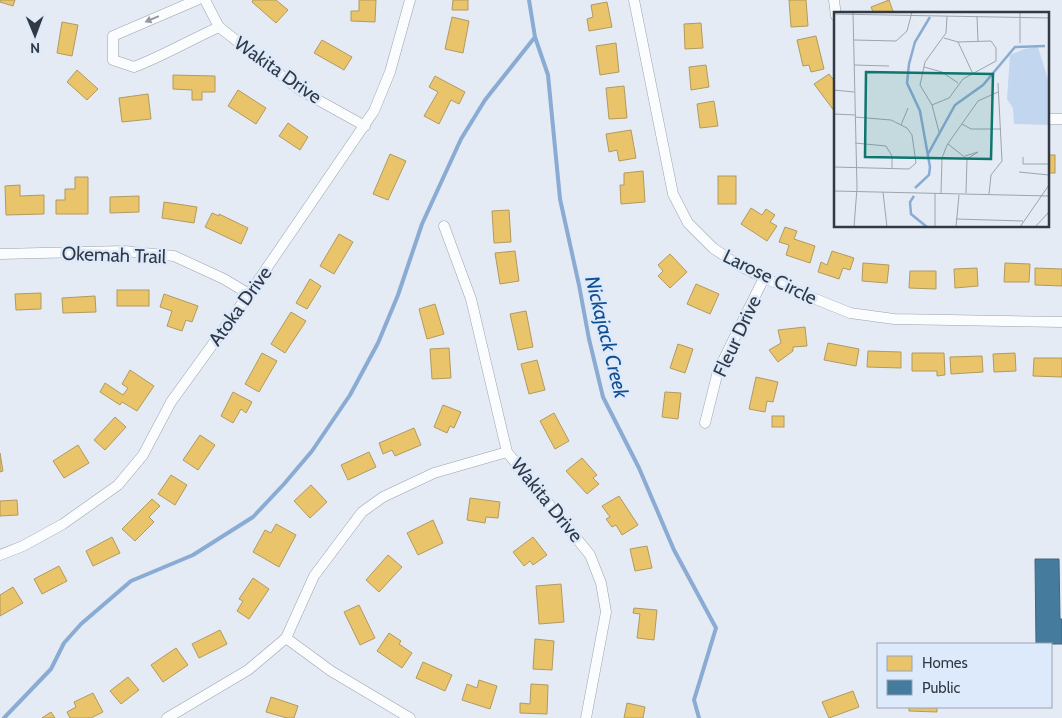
<svg xmlns="http://www.w3.org/2000/svg" width="1062" height="718" font-family="Cabin,sans-serif">
	<rect width="100%" height="100%" fill="#e4ebf4"/>
	<g fill="#e9c46a" stroke="#b29a5f">
		<path d="M0,0H15L13,6L0,2Z"/>
		<path d="M253,0H276L288,10L276,23L252,2Z"/>
		<path d="M359,0H376L375,22L351,21V11H359Z"/>
		<path d="M453,0H468V10H452Z"/>
		<path d="M789,0H806L808,26L791,27Z"/>
		<path d="M889,0L894,14H874L871,7Z"/>
		<path d="M607,2L612,27L589,31L587,19L593,17L591,5Z"/>
		<path d="M452,17L469,21L463,53L445,49Z"/>
		<path d="M62,22L78,25L72,56L57,53Z"/>
		<path d="M701,23L703,48L685,49L684,24Z"/>
		<path d="M816,36L824,69L811,72L809,65L803,66L797,40Z"/>
		<path d="M322,40L352,57L344,70L314,53Z"/>
		<path d="M616,43L619,72L600,75L596,46Z"/>
		<path d="M706,65L709,87L691,90L689,67Z"/>
		<path d="M77,70L98,89L87,100L67,82Z"/>
		<path d="M829,74L836,83L835,112L814,84Z"/>
		<path d="M173,75L215,76V92H202V100H192V90L173,89Z"/>
		<path d="M435,76L465,92L459,104L451,100L439,124L424,116L438,92L429,87Z"/>
		<path d="M624,86L627,118L609,119L606,88Z"/>
		<path d="M238,90L266,108L256,124L228,106Z"/>
		<path d="M148,94L151,119L122,122L119,98Z"/>
		<path d="M714,101L718,126L700,128L697,104Z"/>
		<path d="M288,123L308,137L300,150L279,136Z"/>
		<path d="M631,130L636,158L619,161L617,150L609,152L606,134Z"/>
		<path d="M390,154L406,161L388,200L373,194Z"/>
		<rect x="1048" y="155" width="7" height="18"/>
		<path d="M643,171L645,202L621,204L620,185H624V173Z"/>
		<rect x="718" y="176" width="18" height="28"/>
		<path d="M75,177H88V214H56V200H65V189H75Z"/>
		<path d="M20,185V196L44,195V214L6,215L5,186Z"/>
		<path d="M139,196V212L110,213V197Z"/>
		<path d="M164,202L197,207L194,223L162,218Z"/>
		<path d="M751,208L762,215L766,209L775,215L770,222L777,226L767,241L741,224Z"/>
		<path d="M509,210L511,242L494,243L492,211Z"/>
		<path d="M212,213L219,216V214L248,228L241,244L205,227Z"/>
		<path d="M785,227L797,231L794,239L815,246L810,263L786,255L789,245L779,242Z"/>
		<path d="M339,234L353,242L334,274L320,266Z"/>
		<path d="M515,251L519,281L500,284L495,253Z"/>
		<path d="M832,251L854,258L850,270L843,268L839,279L818,272L821,262L827,265Z"/>
		<path d="M670,254L687,272L670,288L658,276L663,271L658,265Z"/>
		<path d="M863,263L889,265L887,283L862,281Z"/>
		<path d="M1005,263L1030,264L1029,282H1004Z"/>
		<path d="M977,268L978,286L955,288L954,269Z"/>
		<path d="M1035,268L1062,269V286L1035,285Z"/>
		<path d="M910,271H936V289L909,288Z"/>
		<path d="M310,279L321,286L307,309L296,303Z"/>
		<path d="M696,284L719,294L710,314L687,304Z"/>
		<rect x="117" y="290" width="32" height="16"/>
		<path d="M41,293V309L16,310L15,294Z"/>
		<path d="M164,294L198,306L192,322L186,320L182,331L167,326L172,311L160,307Z"/>
		<path d="M95,296L96,312L63,313L62,298Z"/>
		<path d="M435,304L444,334L427,339L419,309Z"/>
		<path d="M526,311L533,347L518,350L510,314Z"/>
		<path d="M291,312L306,321L285,353L271,344Z"/>
		<path d="M805,327L807,346L793,347V351L778,362L769,350L781,343L778,330Z"/>
		<path d="M828,343L859,349L856,366L824,360Z"/>
		<path d="M678,344L693,349L685,373L670,368Z"/>
		<path d="M449,348L451,378L432,379L430,349Z"/>
		<path d="M868,351L901,352V368L867,367Z"/>
		<path d="M262,353L277,361L259,392L245,384Z"/>
		<path d="M912,353H944L945,375L937,376V371H912Z"/>
		<path d="M1015,353L1016,371L994,372L993,354Z"/>
		<path d="M982,356L983,372L951,374L950,357Z"/>
		<path d="M1034,358H1062V377L1033,376Z"/>
		<path d="M537,360L545,390L529,394L521,364Z"/>
		<path d="M130,370L154,386L137,411L122,402L120,405L100,392L105,383L123,395L128,388L122,384Z"/>
		<path d="M756,377L778,382L773,402L767,401L765,412L749,409Z"/>
		<path d="M233,392L252,402L246,413L241,409L233,423L221,416Z"/>
		<path d="M665,392L681,393L678,419L662,417Z"/>
		<path d="M443,405L461,412L454,428L450,426L447,433L434,427Z"/>
		<path d="M554,413L569,441L555,449L540,421Z"/>
		<rect x="772" y="416" width="12" height="11"/>
		<path d="M115,417L126,427L105,450L94,440Z"/>
		<path d="M414,428L421,445L395,456L392,450L383,454L379,443Z"/>
		<path d="M200,435L215,445L198,470L183,460Z"/>
		<path d="M78,445L89,463L64,478L53,461Z"/>
		<path d="M369,452L376,467L348,480L341,465Z"/>
		<path d="M0,453L3,471L0,472Z"/>
		<path d="M582,458L597,475L593,478L599,484L587,494L566,471Z"/>
		<path d="M171,475L187,485L175,505L158,494Z"/>
		<path d="M311,485L327,502L310,518L294,501Z"/>
		<path d="M619,496L638,525L622,535L616,525L612,527L606,519L610,517L602,506Z"/>
		<path d="M470,498L500,502L498,518L486,517L485,523L467,520Z"/>
		<path d="M152,499L160,506L149,517L154,522L135,541L122,529Z"/>
		<path d="M17,500L18,515L0,516V501Z"/>
		<path d="M433,520L443,543L418,555L407,533Z"/>
		<path d="M276,524L296,535L279,567L253,552L265,530L271,533Z"/>
		<path d="M112,537L120,553L93,566L86,551Z"/>
		<path d="M533,537L547,555L533,565L530,561L524,566L513,552Z"/>
		<path d="M647,546L652,568L635,571L630,549Z"/>
		<path d="M388,555L402,567L379,592L366,580Z"/>
		<path d="M59,566L67,581L42,594L34,579Z"/>
		<path d="M253,578L269,589L249,619L237,611L243,601L239,599Z"/>
		<path d="M561,584L564,622L539,624L536,586Z"/>
		<path d="M13,587L23,603L0,616V595Z"/>
		<path d="M359,605L375,638L360,645L344,612Z"/>
		<path d="M634,608L657,610L654,640L637,638L640,614L633,613Z"/>
		<path d="M220,630L227,644L199,658L192,644Z"/>
		<path d="M389,633L401,641L399,644L412,653L402,668L377,651Z"/>
		<path d="M535,639L554,641L552,670L533,669Z"/>
		<path d="M176,648L188,665L163,682L151,665Z"/>
		<path d="M423,662L452,675L445,691L416,678Z"/>
		<path d="M128,677L139,690L121,704L110,691Z"/>
		<path d="M479,680L497,686L490,709L462,700L467,684L477,688Z"/>
		<path d="M531,684L548,685L547,714L520,713V703L530,704Z"/>
		<path d="M853,691L859,707L829,718L822,702Z"/>
		<path d="M93,693L103,712L91,718H70L67,712L76,707L74,702Z"/>
		<path d="M271,697L298,706L294,718H287L266,712Z"/>
		<path d="M627,703L645,707L643,718H624Z"/>
		<path d="M909,707H937V712L909,711Z"/>
		<path d="M51,712L55,718H42Z"/>
	</g>
	<path fill="#457b9d" stroke="#3f6782" d="M1035,559H1059L1060,619H1062V644H1036Z"/>
	<g fill="none" stroke-linecap="round" stroke-linejoin="round">
		<g stroke="#8aabd4" stroke-width="4">
			<path d="M529,0L535,37L548,75L560,199L579,285L589,339L603,397L639,468L674,550L716,628L694,700L699,718"/>
			<path d="M4,718L51,669L64,643L81,624L131,581L193,555L253,517L284,484L312,451L350,395L378,343L398,295L422,224L461,139L485,100L535,37"/>
		</g>
		<defs>
			<g id="minor">
				<path d="M197,0L113,36V60L134,67C163,56 190,40 219,27"/>
				<path d="M205,0L219,27L300,90L365,126"/>
				<path d="M634,0L673,194L688,223L713,248L738,265L764,278L850,313L894,319L1062,322"/>
				<path d="M834,0L836,16"/>
				<path d="M1048,119H1062"/>
				<path d="M444,226L471,299L507,452L590,555L601,583L606,612L586,718"/>
				<path d="M0,254L124,251L174,256L224,279L249,294"/>
				<path d="M705,423L718,371L764,278"/>
				<path d="M0,555L23,546L63,524L118,485L143,455L171,402L249,294L374,111L390,72L410,0"/>
				<path d="M286,638L331,671L410,718"/>
				<path d="M167,718L248,670L286,638L314,576L362,512L383,497L434,473L507,452"/>
			</g>
		</defs>
		<use href="#minor" stroke="#9ca2ab" stroke-width="11"/>
		<use href="#minor" stroke="#fbfcfd" stroke-width="10"/>
	</g>
	<defs><path id="oneway-solid" d="M-6-.8H1V-3.2L6.5 0L1 3.2V.8H-6Z" transform="scale(1.25)"/></defs>
	<use fill="#969aa0" href="#oneway-solid" transform="translate(152 19) rotate(157)"/>
	<g text-anchor="middle" dominant-baseline="central" stroke-width="5" stroke-linejoin="round" paint-order="stroke">
		<g font-size="19" fill="#313944" stroke="#ddeafb">
			<text transform="translate(278 70) rotate(35)">Wakita Drive</text>
			<text transform="translate(114 255) rotate(2)">Okemah Trail</text>
			<text transform="translate(770 277) rotate(26)">Larose Circle</text>
			<text transform="translate(240 306) rotate(-54)">Atoka Drive</text>
			<text transform="translate(737 336) rotate(-65)">Fleur Drive</text>
			<text transform="translate(547 500) rotate(51)">Wakita Drive</text>
		</g>
		<g font-size="20" font-style="italic" fill="#114e91" stroke="#ddeafb">
			<text transform="translate(607 337) rotate(76)">Nickajack Creek</text>
		</g>
	</g>
	<g transform="translate(834 12)">
		<rect width="215" height="215" fill="#e4ebf4"/>
		<path d="M204,35L215,71V113L180,112L179,96L173,87L176,43L190,37Z" fill="#c3d6ef"/>
		<path fill="none" stroke="#8aabd4" stroke-width="2.5" d="M94,142L121,93L149,73L181,35L211,34M81,176L95,163L96,155L86,99L73,71L75,52L81,30L96,5M80,184L76,190L77,202L93,215"/>
		<path fill="none" stroke="#9ca4ae" stroke-width="1" d="M19,0L23,176L20,215M186,0V31M0,2L215,6M143,4L144,29M20,28L62,29L73,19L78,0M124,30L139,62M20,53L55,54M90,55L108,60L124,71M0,78L20,80M98,93L115,86L129,67L162,49V36L157,29L124,30L110,26M0,102L21,103M128,112L137,117H167M67,113L74,96M105,120L98,93L86,73L91,50L112,21L113,4M21,131L52,134L58,144V156M114,132L133,147L132,181M131,144L144,140L133,147M189,145V152H215M0,155L75,157L82,151L78,123L73,116L57,108L21,105M185,160L215,163M0,179L215,184M49,180L53,215M107,181L108,146L113,133L144,89L164,80M155,182L157,163L168,149L164,71M122,207L189,209M101,215V181M122,215L125,183M186,215L215,173M201,215L215,200"/>
		<path fill="#0f766e" fill-opacity="0.15" stroke="#0f766e" stroke-width="2.5" d="M32,60L159,62L157,147L31,145Z"/>
		<rect width="215" height="215" fill="none" stroke="#313944" stroke-width="2.5"/>
	</g>
	<rect x="877" y="643" width="175" height="65" fill="#ddeafb" stroke="#98a3b2"/>
	<rect x="887" y="656" width="25" height="15" fill="#e9c46a" stroke="#98a3b2"/>
	<text x="922" y="668" font-size="15" fill="#313944">Homes</text>
	<rect x="887" y="680" width="25" height="15" fill="#457b9d" stroke="#98a3b2"/>
	<text x="922" y="693" font-size="15" fill="#313944">Public</text>
	<g transform="translate(35 35) rotate(179)" stroke="#ddeafb" stroke-width="4" paint-order="stroke">
	<path d="M0-4L9 19L0 12L-9 19Z" fill="#313944"/>
	<text y="-8" font-size="14" font-weight="bold" text-anchor="middle" fill="#313944">N</text>
	</g>
</svg>
